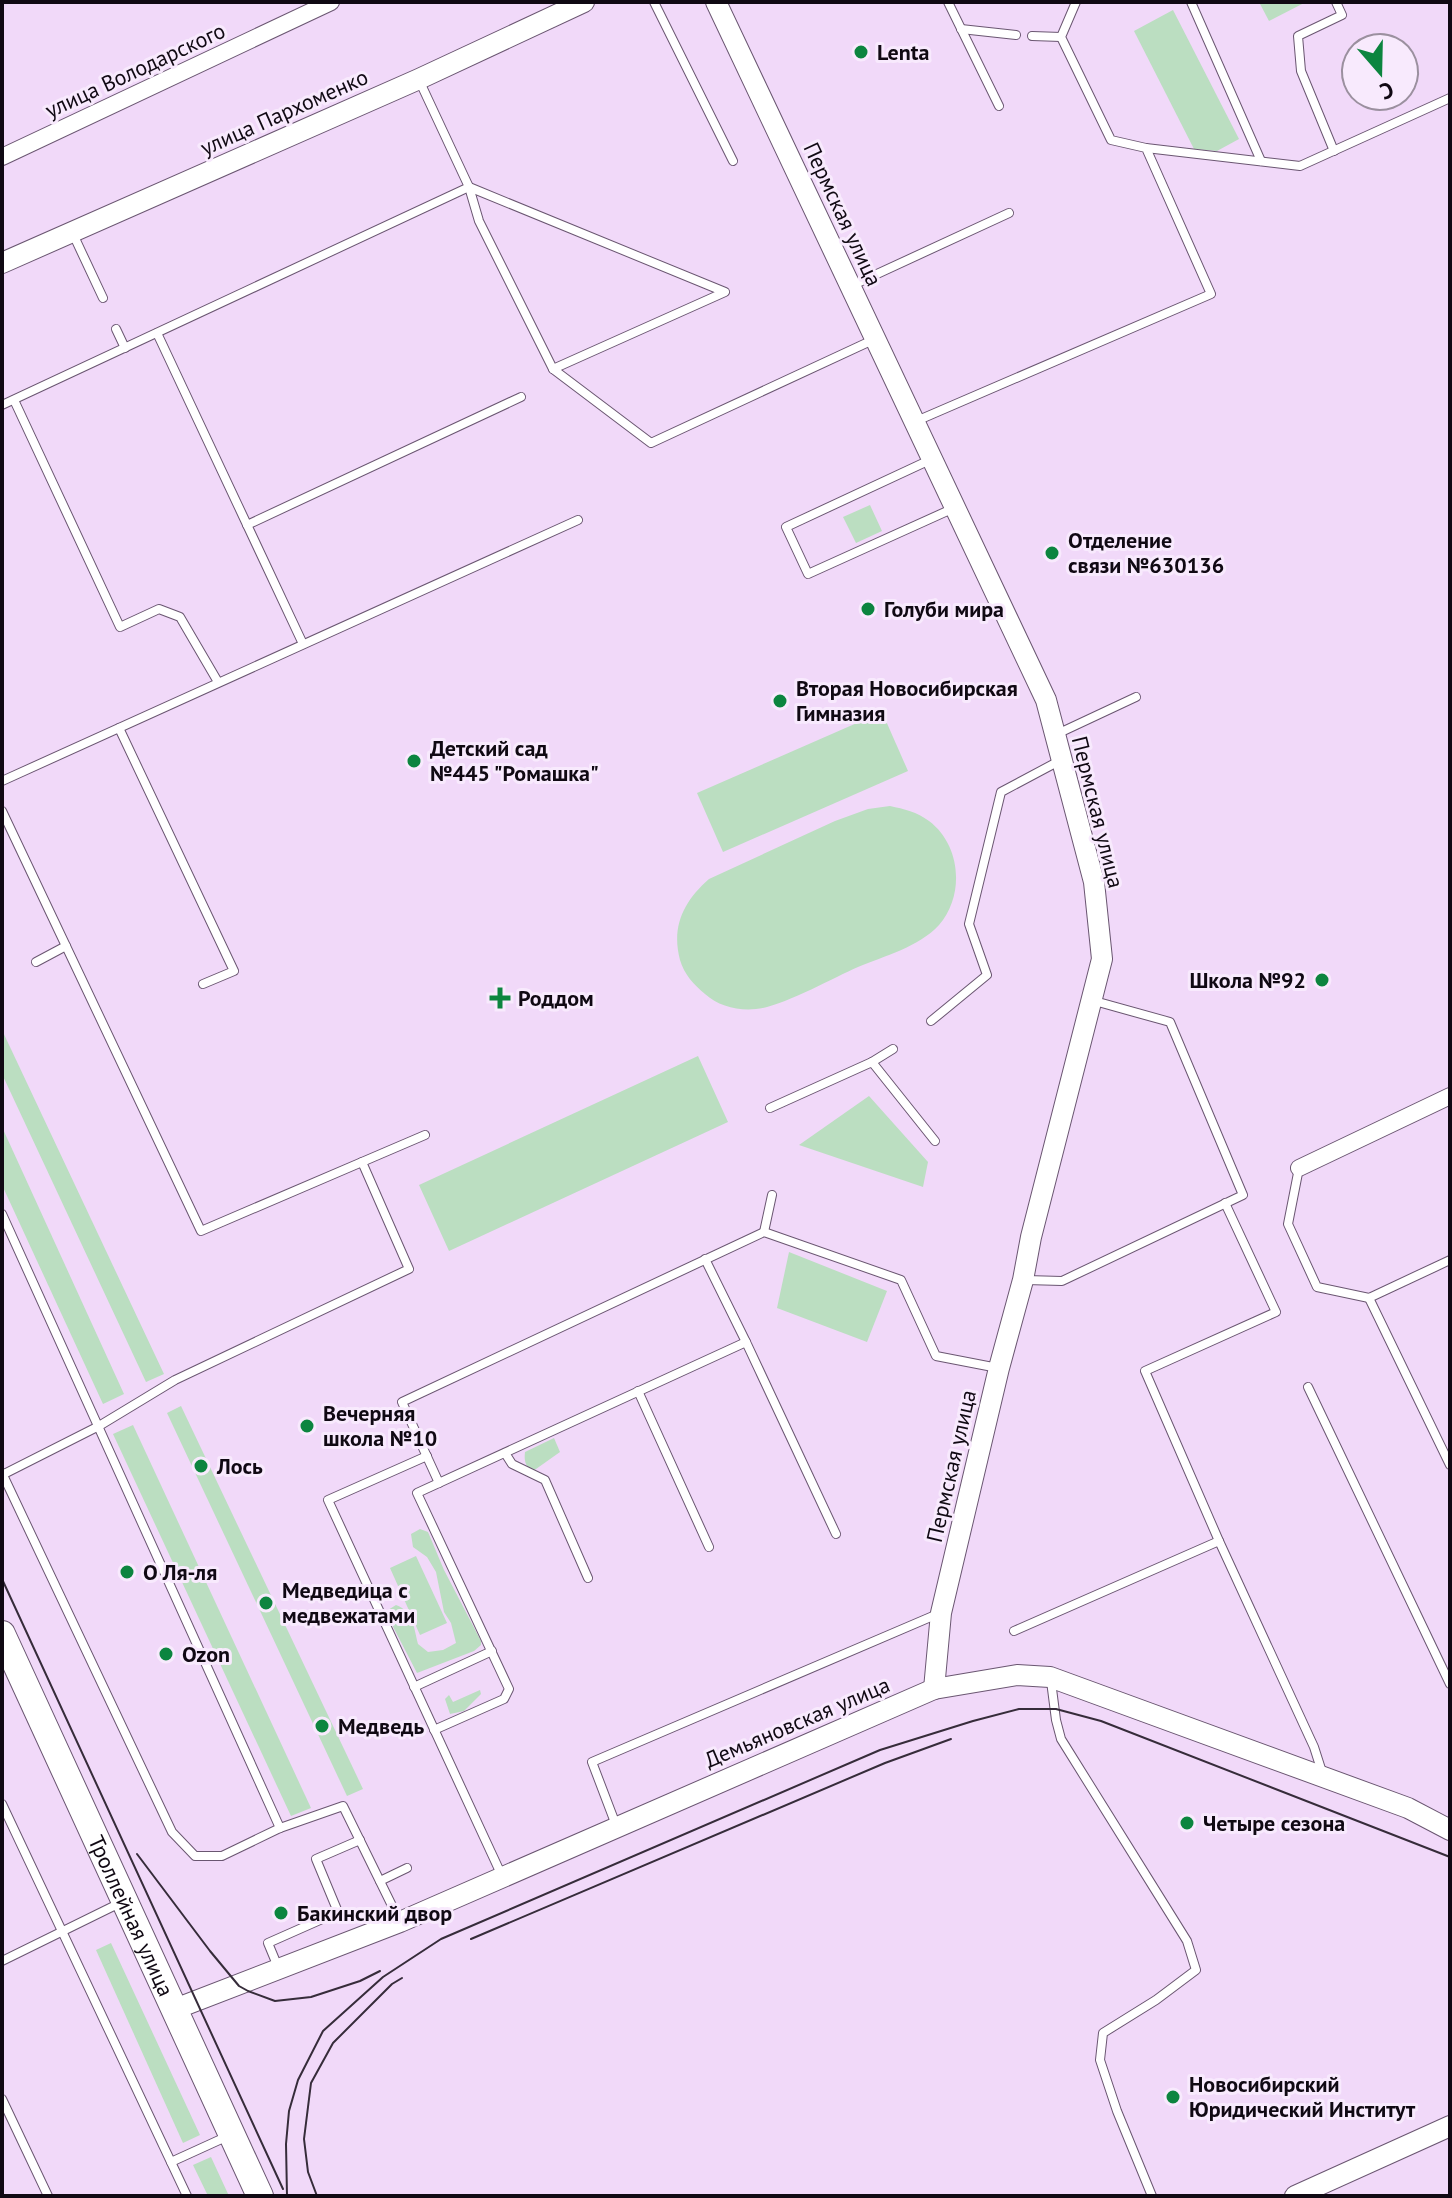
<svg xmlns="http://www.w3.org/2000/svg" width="1452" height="2198" font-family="'PT Sans',sans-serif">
	<rect width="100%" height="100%" fill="#f1d9f9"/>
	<g fill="#bbdec1">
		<path d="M1259,2H1306L1269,21Z"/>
		<path d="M1173,10L1239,139L1217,151L1194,149L1134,31Z"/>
		<path d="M870,505L882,531L856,543L843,517Z"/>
		<path d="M882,712L908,771L723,852L697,793Z"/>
		<path d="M890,806C904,809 917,812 929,821C961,845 965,895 939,925C919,947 884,956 858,967C833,978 781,1007 756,1009C738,1011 718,1006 705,994C694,985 684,974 680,960C671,926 684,901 709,879L835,821L868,809Z"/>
		<path d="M2,1030L164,1374L146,1382L2,1074Z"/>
		<path d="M698,1056L728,1122L449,1251L419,1185Z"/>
		<path d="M869,1096L928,1162L923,1187L799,1145Z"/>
		<path d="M2,1127L124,1394L103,1404L2,1185Z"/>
		<path d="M789,1252L887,1291L867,1342L777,1308Z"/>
		<path d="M181,1406L363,1789L347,1796L167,1413Z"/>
		<path d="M133,1425L311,1808L291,1816L113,1434Z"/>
		<path d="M554,1438L560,1452L536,1469L532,1471C525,1466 524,1460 525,1452Z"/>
		<path d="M420,1529L428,1532L444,1570L481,1641V1645L474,1651L417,1673L389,1619L388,1610L396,1605C413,1611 414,1628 418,1644L428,1652L443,1650L456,1643L451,1623L444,1612L436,1572L427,1557L413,1547L411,1534Z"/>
		<path d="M416,1556L447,1623L420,1635L390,1568Z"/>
		<path d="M480,1690L481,1694L464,1711L450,1714L445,1699L449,1695L453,1702Z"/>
		<path d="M111,1943L200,2135L183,2143L96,1950Z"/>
		<path d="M211,2157L229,2196H208L193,2165Z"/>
	</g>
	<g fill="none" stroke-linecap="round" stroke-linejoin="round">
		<defs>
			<g id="service">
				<path d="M654,2L733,161"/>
				<path d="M948,2L999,106"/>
				<path d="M1191,2L1261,161"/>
				<path d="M961,29L1016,35"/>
				<path d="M1032,36L1061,37"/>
				<path d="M419,80L469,187L479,221L553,369L651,443L875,339"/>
				<path d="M1146,148L1300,166L1450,98"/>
				<path d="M1334,151L1301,71L1298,36L1342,15L1336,2"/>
				<path d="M73,234L103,298"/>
				<path d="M851,286L1009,213"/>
				<path d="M116,329L125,348"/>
				<path d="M157,333L303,644"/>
				<path d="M14,400L120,627L159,609L180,617L218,682"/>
				<path d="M2,405L469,187L725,292L553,369"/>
				<path d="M914,422L1211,294L1146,148L1111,140L1061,37L1076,2"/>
				<path d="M932,459L786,527L808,574L954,508"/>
				<path d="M247,525L521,397"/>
				<path d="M119,728L234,971L203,984"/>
				<path d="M1057,734L1136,697"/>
				<path d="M2,781L578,520"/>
				<path d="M2,811L201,1231L362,1162"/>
				<path d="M36,962L66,946"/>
				<path d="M931,1021L987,975L969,924L1001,792L1061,760"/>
				<path d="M872,1062L893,1049"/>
				<path d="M770,1108L872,1062L935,1141"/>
				<path d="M1299,1168L1288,1224L1317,1287L1369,1298L1450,1260"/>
				<path d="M1225,1203L1276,1312L1145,1371L1219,1541L1314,1747L1322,1772"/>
				<path d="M2,1214L280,1828"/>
				<path d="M764,1232L772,1195"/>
				<path d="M1026,1280L1062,1281L1243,1195L1170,1022L1091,1000"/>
				<path d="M1369,1298L1450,1465"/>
				<path d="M746,1342L836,1534"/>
				<path d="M1308,1387L1450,1684"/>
				<path d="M638,1391L709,1547"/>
				<path d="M505,1453L512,1464L545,1480L588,1578"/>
				<path d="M427,1456L328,1500L502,1876"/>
				<path d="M2,1473L172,1832L195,1856H222L280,1828L343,1806L400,1922"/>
				<path d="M2,1475L99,1426L175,1380L409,1269L362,1162L425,1135"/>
				<path d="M439,1483L402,1402L764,1232L901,1280L936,1356L998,1368"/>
				<path d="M1014,1631L1219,1541"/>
				<path d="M1051,1681L1056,1720L1061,1739L1187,1941L1196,1970L1156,2000L1103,2033L1100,2060L1117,2111L1152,2196"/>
				<path d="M414,1687L492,1651"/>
				<path d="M434,1730L504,1699L509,1689L417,1493L746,1342L705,1259"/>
				<path d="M2,1804L187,2196"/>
				<path d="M616,1825L592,1762L940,1613"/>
				<path d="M380,1881L407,1868"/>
				<path d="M2,1961L120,1903"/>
				<path d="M278,1967L268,1943L338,1912L316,1859L360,1840"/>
				<path d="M2,2099L48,2196"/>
				<path d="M171,2162L228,2136"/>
			</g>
			<g id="minor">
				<path d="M2,157L331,2"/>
				<path d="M1299,1168L1450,1096"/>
			</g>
			<g id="tertiary">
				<path d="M716,2L1046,700L1094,882L1102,959L1031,1237L1023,1280L999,1368L941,1613L934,1689"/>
				<path d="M2,263L419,79L584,2"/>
				<path d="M175,2009L400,1922L934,1689L1017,1675L1050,1677L1408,1808L1450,1830"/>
				<path d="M1295,2196L1450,2126"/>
			</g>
			<g id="primary">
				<path id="s1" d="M2,1634L260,2196"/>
			</g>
		</defs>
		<use href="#service" stroke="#6a5671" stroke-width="10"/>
		<use href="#minor" stroke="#6a5671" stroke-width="18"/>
		<use href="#tertiary" stroke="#6a5671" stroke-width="22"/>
		<use href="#primary" stroke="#6a5671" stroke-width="28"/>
		<use href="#service" stroke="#fff" stroke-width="8"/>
		<use href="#minor" stroke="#fff" stroke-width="16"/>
		<use href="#tertiary" stroke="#fff" stroke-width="20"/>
		<use href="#primary" stroke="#fff" stroke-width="26"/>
		<g stroke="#362c3a" stroke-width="2">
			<path d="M2,1579L283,2189"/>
			<path d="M137,1854L210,1951L239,1986L248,1991L275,2001L311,1997L360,1981L380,1971"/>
			<path d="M471,1939L885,1763L951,1739"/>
			<path d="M287,2196L286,2144L289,2111L298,2080L323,2031L383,1977L441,1939L880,1750L973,1721L1019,1709H1056L1101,1721L1450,1857"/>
			<path d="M317,2196L308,2172L304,2139L311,2083L333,2043L392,1984L402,1978"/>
		</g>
	</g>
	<g fill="#0c853f" stroke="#f8eafd" stroke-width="3">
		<circle cx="861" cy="52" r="8"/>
		<circle cx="1052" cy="553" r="8"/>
		<circle cx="868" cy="609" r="8"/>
		<circle cx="780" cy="701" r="8"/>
		<circle cx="414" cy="761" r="8"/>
		<circle cx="1322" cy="980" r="8"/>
		<path d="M496 986h8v8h8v8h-8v8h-8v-8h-8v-8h8z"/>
		<circle cx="307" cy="1426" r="8"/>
		<circle cx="201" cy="1466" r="8"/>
		<circle cx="127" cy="1572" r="8"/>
		<circle cx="266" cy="1603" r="8"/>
		<circle cx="166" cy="1654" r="8"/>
		<circle cx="322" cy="1726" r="8"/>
		<circle cx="1187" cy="1823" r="8"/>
		<circle cx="281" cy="1913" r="8"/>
		<circle cx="1173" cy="2097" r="8"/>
	</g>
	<g text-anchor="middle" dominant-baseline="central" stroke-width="6" stroke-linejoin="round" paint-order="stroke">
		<g font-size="22" font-weight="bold" fill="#100913" stroke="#f8eafd" text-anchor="start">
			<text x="877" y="52">Lenta</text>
			<text x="1068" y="540">Отделение<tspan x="1068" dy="25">связи №630136</tspan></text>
			<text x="884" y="609">Голуби мира</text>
			<text x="796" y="688">Вторая Новосибирская<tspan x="796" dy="25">Гимназия</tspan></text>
			<text x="430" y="748">Детский сад<tspan x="430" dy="25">№445 "Ромашка"</tspan></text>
			<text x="1306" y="980" text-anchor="end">Школа №92</text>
			<text x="518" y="998">Роддом</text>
			<text x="323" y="1413">Вечерняя<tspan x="323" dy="25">школа №10</tspan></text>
			<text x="217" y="1466">Лось</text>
			<text x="143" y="1572">О Ля-ля</text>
			<text x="282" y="1590">Медведица с<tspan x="282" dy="25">медвежатами</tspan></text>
			<text x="182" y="1654">Ozon</text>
			<text x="338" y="1726">Медведь</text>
			<text x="1203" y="1823">Четыре сезона</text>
			<text x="297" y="1913">Бакинский двор</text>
			<text x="1189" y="2084">Новосибирский<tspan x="1189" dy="25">Юридический Институт</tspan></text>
		</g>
		<g font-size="22" fill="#100913" stroke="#f8eafd">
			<text transform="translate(135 70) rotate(-25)">улица Володарского</text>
			<text transform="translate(284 112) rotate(-24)">улица Пархоменко</text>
			<text transform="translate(843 214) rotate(65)">Пермская улица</text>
			<text transform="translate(1098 812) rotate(76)">Пермская улица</text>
			<text transform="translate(951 1466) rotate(-77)">Пермская улица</text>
			<text transform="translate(797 1722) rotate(-23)">Демьяновская улица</text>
			<text stroke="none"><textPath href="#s1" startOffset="310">Троллейная улица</textPath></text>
		</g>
	</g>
	<rect width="1452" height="2198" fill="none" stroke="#100913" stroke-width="8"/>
	<g transform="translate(1380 72) rotate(160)"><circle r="38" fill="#f8eafd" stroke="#9b909f" stroke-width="2"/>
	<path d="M0-6L14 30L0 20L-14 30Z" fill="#0c853f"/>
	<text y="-12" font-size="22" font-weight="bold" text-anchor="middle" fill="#100913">С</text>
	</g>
</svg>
